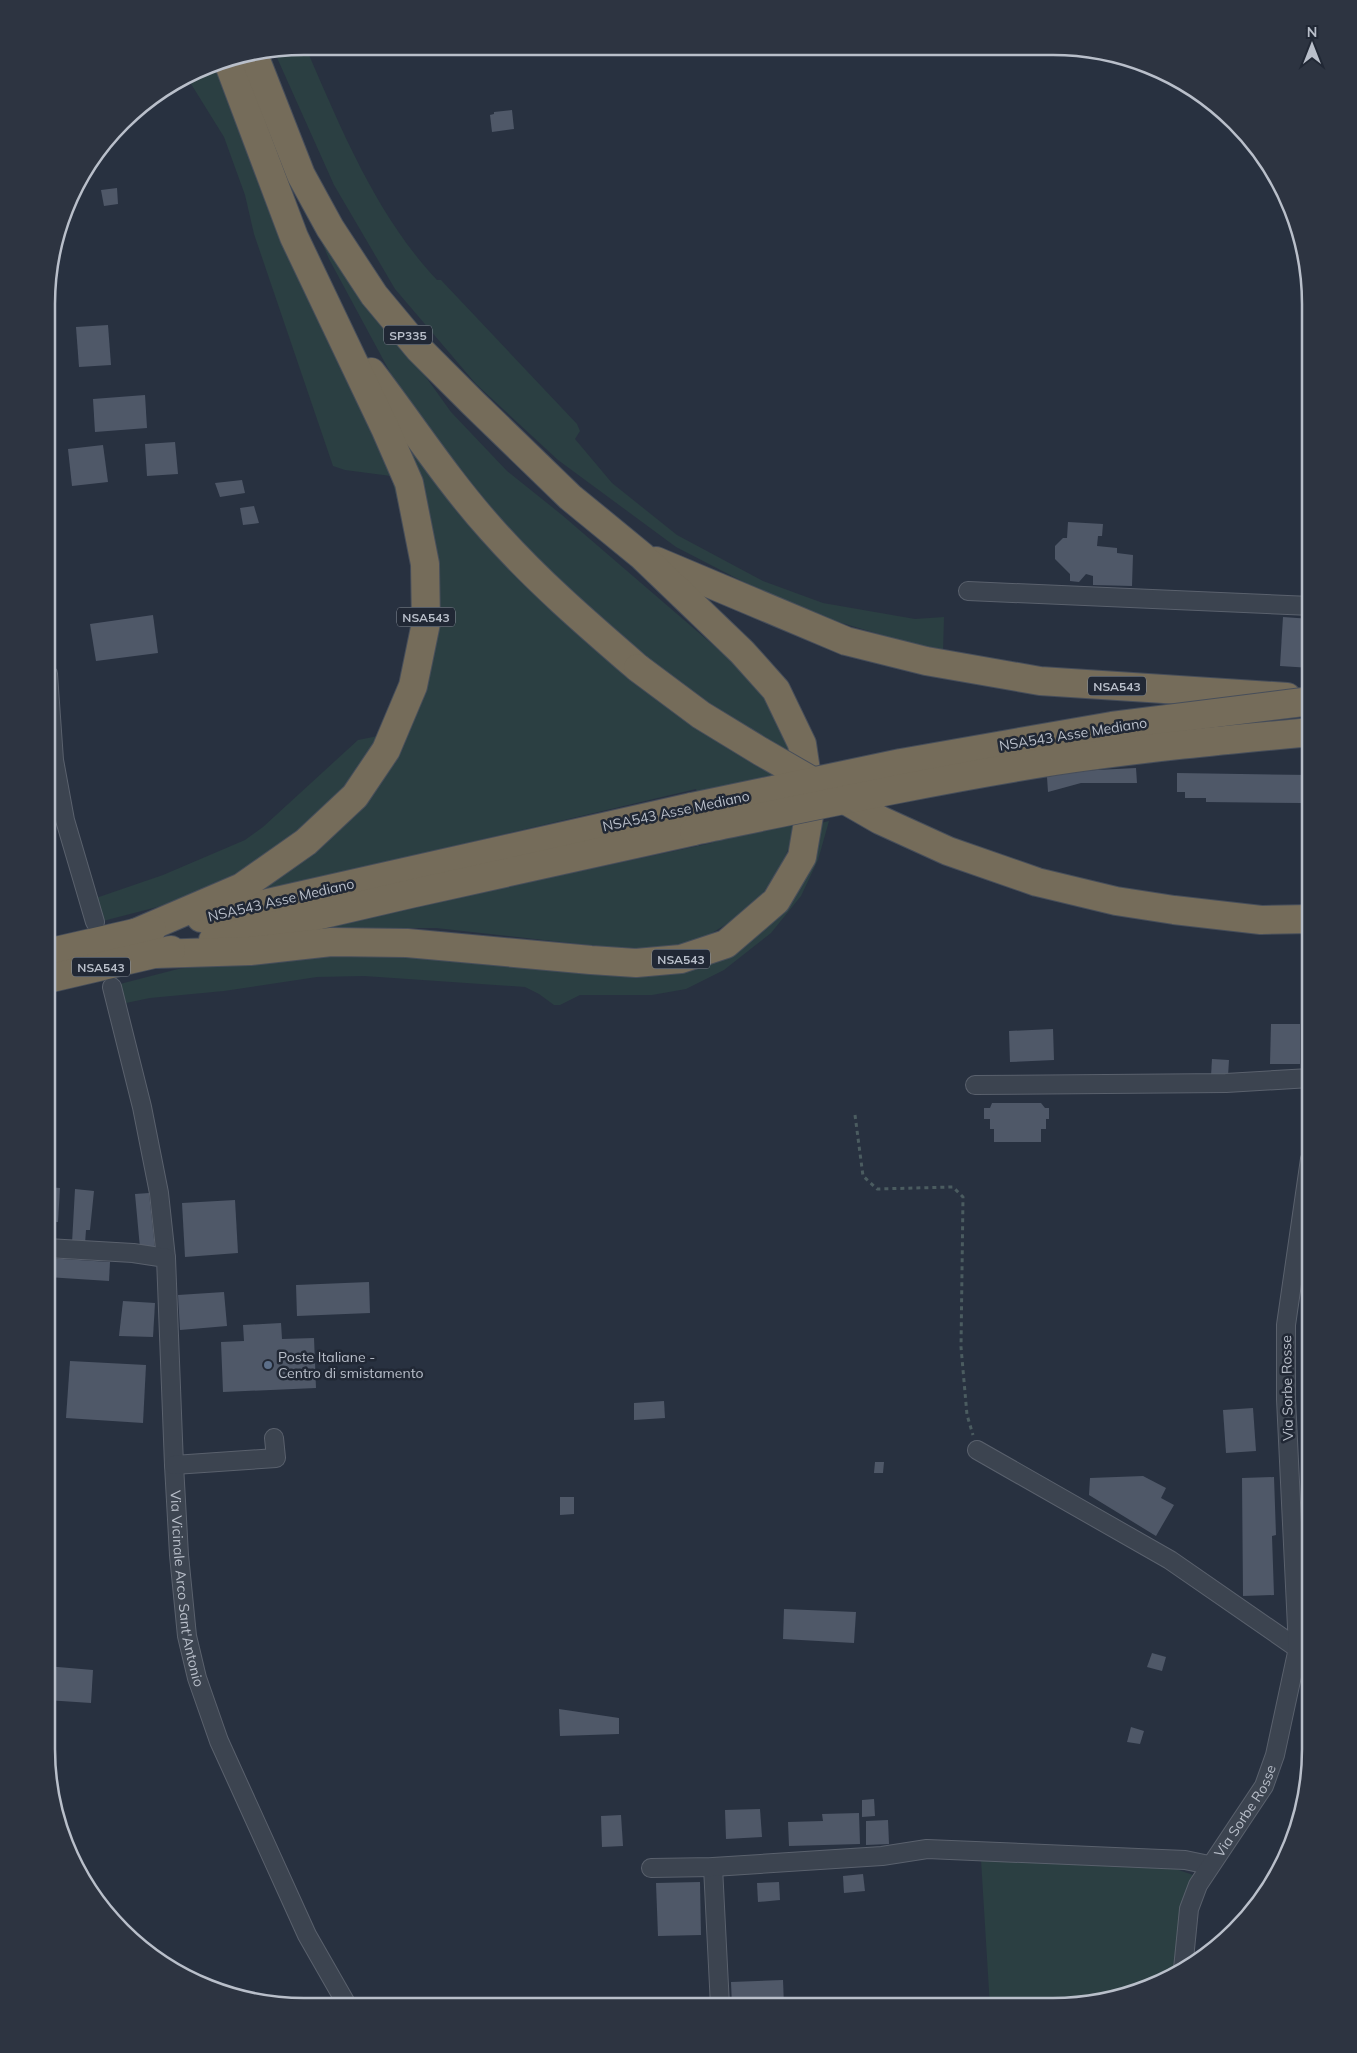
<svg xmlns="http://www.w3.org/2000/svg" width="1357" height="2053" font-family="Mulish,sans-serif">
	<rect width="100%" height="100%" fill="#283140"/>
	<g fill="#2b3f42">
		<path d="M305,46C341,128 375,214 437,280H441L577,424L580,431L575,439L612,483L677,535L763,581L823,603L915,619L944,617L943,653L798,610L676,547L558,460L476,384L395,289L334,185L274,51Z"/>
		<path d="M221,60L388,465L438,441L398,387L329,259L273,127L395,334L451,412L507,471L562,515L734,663L767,698L784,732L795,765L798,826L781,866L763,893L745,913L707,936L667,949L606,947L436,928H377L323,931V926L712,843L696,789L262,891L255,889L350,816L380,785L401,746L350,782L289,842L255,865L165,905L103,921L96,898L163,875L245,840L263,827L358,740L378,736L400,688L412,625L413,581L404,527L391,476L345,470L333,466L254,234L245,195L224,137L188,79Z"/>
		<path d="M829,821L818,860L801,896L771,933L724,970L686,989L652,995H580L560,1005H554L539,994L525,987L364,976L317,977L224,991L150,998L121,1004L116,985L178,969L244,959L319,952L727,951L816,824Z"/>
		<path d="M981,1860L1176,1869L1193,1875L1181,1914L1178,1972L1152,1987L1053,2007H990Z"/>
	</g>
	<g fill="#4f5868">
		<path d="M512,110L514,129L492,132L490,115L494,114V112Z"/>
		<path d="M117,188L118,204L104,206L101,190Z"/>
		<path d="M108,325L111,365L79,367L76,327Z"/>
		<path d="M145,395L147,428L95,432L93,399Z"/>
		<path d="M175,442L178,474L147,476L145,444Z"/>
		<path d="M103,445L108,482L72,486L68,449Z"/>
		<path d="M242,480L245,493L220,497L215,483Z"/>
		<path d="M254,506L259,523L243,525L240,508Z"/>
		<path d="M1068,522L1103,524L1102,536H1098L1097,546L1117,548V553L1133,555L1132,586L1093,585V576L1086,574L1079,582L1070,581V574L1055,559V546L1063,538H1067Z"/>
		<rect x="1305" y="549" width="6" height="39"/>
		<path d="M153,615L158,653L96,661L90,624Z"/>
		<path d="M1283,617L1311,619V668L1280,666Z"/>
		<path d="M1136,768L1137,783H1081L1048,792L1047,777L1077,771Z"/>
		<path d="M1177,773L1311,775V795H1303V803L1206,802V798H1185V792H1177Z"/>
		<path d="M1271,1024H1300V1064H1270Z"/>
		<path d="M1053,1029L1054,1060L1010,1062L1009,1031Z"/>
		<path d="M1212,1059L1229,1060L1228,1076H1211Z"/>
		<path d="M992,1103H1041L1045,1108H1049V1119H1046V1129H1041V1142H994V1129H990V1119H984V1108H990Z"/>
		<path d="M47,1187L60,1188L58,1222H47Z"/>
		<path d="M75,1189L94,1191L90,1230H86L85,1244L72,1243Z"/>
		<path d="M149,1193L155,1249L140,1248L135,1194Z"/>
		<path d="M235,1200L238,1253L185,1257L182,1203Z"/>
		<path d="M47,1258L110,1262L109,1281L47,1277Z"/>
		<path d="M369,1282L370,1313L297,1316L296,1285Z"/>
		<path d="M224,1292L227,1326L180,1330L178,1295Z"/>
		<path d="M123,1301L155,1303L153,1337L119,1336Z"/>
		<path d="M281,1323L282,1339L314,1338L316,1388L223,1392L221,1342L244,1341L243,1325Z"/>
		<path d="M70,1361L146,1365L143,1423L66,1418Z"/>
		<path d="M664,1401L665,1418L634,1420V1403Z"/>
		<path d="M1253,1408L1256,1451L1226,1453L1223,1410Z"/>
		<path d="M875,1462H884L883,1473H874Z"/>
		<path d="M1143,1476L1166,1488L1161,1498L1174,1505L1156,1536L1089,1495L1090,1478Z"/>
		<path d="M1274,1477L1276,1535L1272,1536L1274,1595L1243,1596L1242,1478Z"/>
		<path d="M560,1497H574V1514L560,1515Z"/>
		<path d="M784,1609L856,1612L854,1643L783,1639Z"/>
		<path d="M1152,1653L1166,1657L1162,1671L1147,1667Z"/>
		<path d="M46,1666L93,1670L91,1703L46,1700Z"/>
		<path d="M559,1709L619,1718V1734L560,1736Z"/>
		<path d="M1131,1727L1144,1731L1140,1744L1127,1742Z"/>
		<path d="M874,1799L875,1816L862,1817V1800Z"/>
		<path d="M760,1809L762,1837L726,1839L725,1810Z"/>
		<path d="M859,1813L860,1844L789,1846L788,1822L823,1821L822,1814Z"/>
		<path d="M621,1815L623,1846L602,1847L601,1816Z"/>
		<path d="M888,1820L889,1844L866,1845V1821Z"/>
		<path d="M863,1874L865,1891L844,1893L843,1876Z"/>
		<path d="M700,1882L701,1935L658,1936L656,1883Z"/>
		<path d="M779,1882L780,1900L758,1902L757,1883Z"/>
		<path d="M783,1980L784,2006H732L731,1982Z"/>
	</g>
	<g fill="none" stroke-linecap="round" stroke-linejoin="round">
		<defs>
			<g id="street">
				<path d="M968,591L1311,606"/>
				<path d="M48,674L54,760L65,820L95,922"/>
				<path d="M112,987L142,1107L159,1193L166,1258"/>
				<path d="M975,1085L1226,1083L1310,1078"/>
				<path id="s1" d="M47,1248L133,1253L166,1258L174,1465L179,1555L187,1636L197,1678L219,1741L307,1935L347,2005"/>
				<path d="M977,1450L1170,1560L1310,1657"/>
				<path d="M174,1465L276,1458L274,1438"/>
				<path d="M713,1867L720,2006"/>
				<path d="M651,1868L713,1867L882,1856L927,1849L1185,1860L1209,1865"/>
				<path id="s2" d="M1183,1969L1189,1909L1198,1885L1264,1786L1275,1755L1298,1648L1286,1399V1325L1310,1159"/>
			</g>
			<g id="highway">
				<path d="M371,372C411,424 447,480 491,529C536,580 587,624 638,668"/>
				<path d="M656,561L846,641L926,661L1040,681L1287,697"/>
				<path d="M201,918L692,807"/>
				<path d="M135,933L242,887L306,842L355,796L386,750L413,686L426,623L425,564L409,483L385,428L294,237L227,59"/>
				<path d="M213,940L410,894L694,831"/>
				<path d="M47,953L152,929"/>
				<path d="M154,954L250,951L331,942L407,943L591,960L636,963L681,959L726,944L776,901L802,857L811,804L802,744L776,690L742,652L642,556L570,497L473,403L419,349L374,295L330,228L301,175L254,55"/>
				<path d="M47,979L171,950"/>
			</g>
		</defs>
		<use href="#street" stroke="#5a616d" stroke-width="20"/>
		<use href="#highway" stroke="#474e5a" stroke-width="30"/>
		<path stroke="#4b5c60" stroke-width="3" stroke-dasharray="4 4" stroke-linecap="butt" d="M855,1115L863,1176L877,1189L953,1187L963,1197L961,1347L967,1415L973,1435"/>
		<use href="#street" stroke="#3c4450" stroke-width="18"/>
		<use href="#highway" stroke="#756c5a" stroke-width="28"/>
		<defs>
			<g id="highway-bridge">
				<path d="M638,668L701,715L760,751L880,820L948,851L1037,882L1116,901L1174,910L1261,920L1311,919"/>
				<path d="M692,807L901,763L1112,726L1311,701"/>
				<path d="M694,831C814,806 934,780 1055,761C1140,748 1225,740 1311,732"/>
			</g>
		</defs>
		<use href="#highway-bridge" stroke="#474e5a" stroke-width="30" stroke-linecap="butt"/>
		<use href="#highway-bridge" stroke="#756c5a" stroke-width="28"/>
	</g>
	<circle fill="#5c6f8a" stroke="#212835" stroke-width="2" cx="268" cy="1365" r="5"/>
	<g text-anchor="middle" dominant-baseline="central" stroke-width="5" stroke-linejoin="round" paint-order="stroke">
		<g fill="#212835" stroke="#8b929d" stroke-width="1">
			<rect x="384" y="325.5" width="48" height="19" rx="4"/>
			<rect x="397" y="607.5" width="58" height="19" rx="4"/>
			<rect x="1088" y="676.5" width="58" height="19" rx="4"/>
			<rect x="652" y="949.5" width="58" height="19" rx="4"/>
			<rect x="72" y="957.5" width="58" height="19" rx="4"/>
		</g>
		<g font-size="12" font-weight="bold" fill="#b9bfca">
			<text x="408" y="335">SP335</text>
			<text x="426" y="617">NSA543</text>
			<text x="1117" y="686">NSA543</text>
			<text x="681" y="959">NSA543</text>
			<text x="101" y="967">NSA543</text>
		</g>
		<g font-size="14" fill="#b9bfca" stroke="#212835">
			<text transform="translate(1073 734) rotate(-9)">NSA543 Asse Mediano</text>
			<text transform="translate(676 811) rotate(-12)">NSA543 Asse Mediano</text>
			<text transform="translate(281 900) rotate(-13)">NSA543 Asse Mediano</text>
			<text transform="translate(1287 1388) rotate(-91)">Via Sorbe Rosse</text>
			<text stroke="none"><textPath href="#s1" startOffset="451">Via Vicinale Arco Sant'Antonio</textPath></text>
			<text stroke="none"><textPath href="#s2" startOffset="174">Via Sorbe Rosse</textPath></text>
		</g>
		<g font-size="14" fill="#b9bfca" stroke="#212835" text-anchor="start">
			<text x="278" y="1357">Poste Italiane -<tspan x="278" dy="16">Centro di smistamento</tspan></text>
		</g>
	</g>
	<path d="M0 0H1357V2053H0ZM304 55H1053A249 249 0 0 1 1302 304V1749A249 249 0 0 1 1053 1998H304A249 249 0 0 1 55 1749V304A249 249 0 0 1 304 55Z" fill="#2d3441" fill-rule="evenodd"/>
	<path fill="none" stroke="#b9bfca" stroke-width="2.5" d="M304 55H1053A249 249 0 0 1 1302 304V1749A249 249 0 0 1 1053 1998H304A249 249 0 0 1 55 1749V304A249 249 0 0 1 304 55Z"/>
	<g transform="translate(1312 45)" stroke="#212835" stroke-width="4" paint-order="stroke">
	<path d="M0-4L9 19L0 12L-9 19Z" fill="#b9bfca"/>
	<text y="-8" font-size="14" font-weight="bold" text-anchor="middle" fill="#b9bfca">N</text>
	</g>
</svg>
